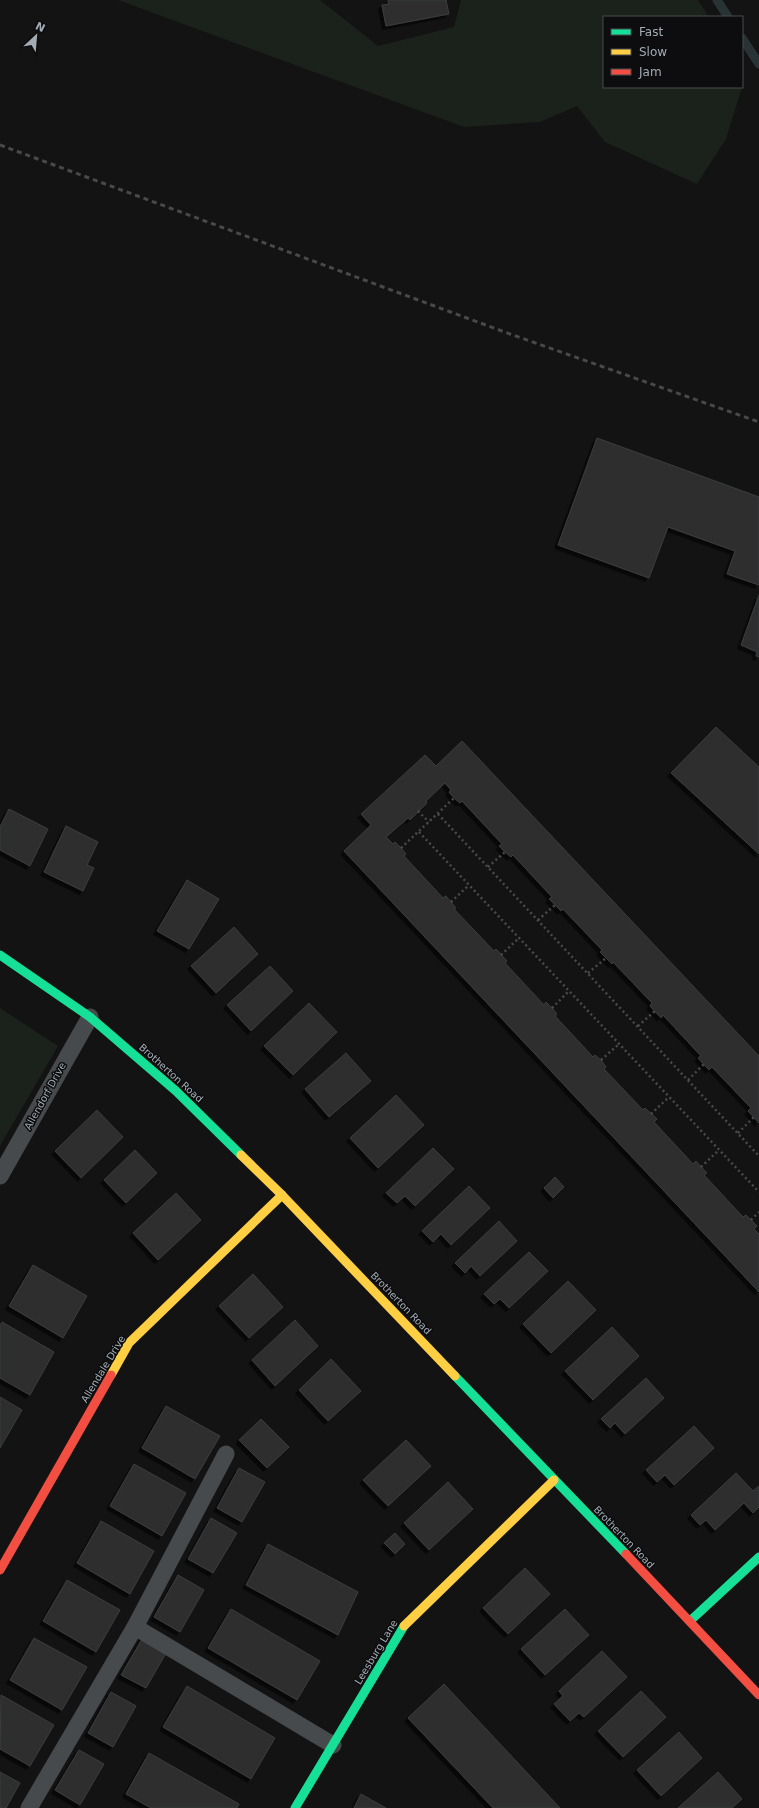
<svg xmlns="http://www.w3.org/2000/svg" width="759" height="1808" font-family="'DejaVu Sans',sans-serif">
	<defs>
		<filter id="shadow"><feDropShadow dx="-3.5" dy="3.5" stdDeviation="0" flood-color="#0009"/></filter>
	</defs>
	<rect width="100%" height="100%" fill="#131313"/>
	<g fill="#1b211b">
		<path d="M118,0H320L378,46L454,27L461,0H698L709,17H604V87H742L726,139L697,184L605,142L577,106L540,122L464,127Z"/>
		<path d="M0,1008L58,1046L0,1146Z"/>
	</g>
	<g fill="none" stroke-linecap="round" stroke-linejoin="round">
		<g stroke="#283336" stroke-width="9">
			<path d="M717,0L728,17"/>
			<path d="M742,38L759,64"/>
		</g>
	</g>
	<g fill="#2d2e2e" stroke="#3b3e3f" filter="url(#shadow)">
		<path d="M388,0H446L449,14L386,26L382,5L389,4Z"/>
		<path d="M597,438L759,497V585L727,574L735,551L668,527L649,578L558,545Z"/>
		<path d="M759,595V657L756,656L757,652L741,645Z"/>
		<path d="M716,727L759,767V854L671,773Z"/>
		<path d="M462,741L759,1056V1123L748,1111L751,1108L712,1067L709,1070L698,1058L701,1056L663,1015L661,1018L650,1006L652,1003L613,962L612,964L600,952L602,950L563,909L561,911L549,899L552,897L513,855L511,857L505,852L499,846L502,844L462,801L460,803L454,798L449,792L451,790L445,783L426,801L427,803L410,820L408,818L386,837L393,844L395,842L401,848L406,854L404,856L443,898L446,896L456,908L454,909L494,951L496,949L507,961L505,963L544,1005L546,1002L552,1008L557,1014L555,1016L593,1057L595,1055L601,1060L606,1067L604,1069L643,1110L645,1108L657,1119L654,1122L693,1164L696,1161L701,1167L707,1173L704,1175L743,1217L746,1215L757,1226L754,1229L759,1234V1292L344,851L371,825L361,814L425,755L436,766Z"/>
		<path d="M9,809L48,829L30,866L0,850V827Z"/>
		<path d="M66,826L98,842L87,865L94,868L83,891L44,872Z"/>
		<path d="M187,880L219,899L189,949L157,931Z"/>
		<path d="M234,927L258,954L216,993L191,966Z"/>
		<path d="M270,966L293,991L251,1031L227,1005Z"/>
		<path d="M309,1003L337,1032L293,1075L264,1046Z"/>
		<path d="M346,1053L371,1081L329,1117L305,1089Z"/>
		<path d="M396,1095L424,1125L378,1168L350,1138Z"/>
		<path d="M97,1110L123,1137L81,1178L55,1151Z"/>
		<path d="M433,1148L454,1169L415,1206L405,1196L397,1203L386,1193Z"/>
		<path d="M135,1150L157,1173L126,1203L104,1180Z"/>
		<path d="M555,1177L564,1187L553,1198L544,1188Z"/>
		<path d="M469,1186L490,1208L451,1245L441,1234L433,1242L422,1231Z"/>
		<path d="M176,1193L201,1220L158,1260L133,1233Z"/>
		<path d="M499,1221L517,1241L480,1276L471,1266L465,1273L455,1263Z"/>
		<path d="M529,1252L548,1271L509,1308L500,1299L494,1304L484,1294Z"/>
		<path d="M33,1265L87,1296L63,1338L9,1306Z"/>
		<path d="M253,1274L283,1307L249,1338L219,1306Z"/>
		<path d="M568,1281L596,1310L551,1353L523,1324Z"/>
		<path d="M295,1320L318,1346L275,1386L252,1360Z"/>
		<path d="M2,1322L54,1352L30,1395L0,1378V1326Z"/>
		<path d="M612,1327L639,1356L593,1400L565,1371Z"/>
		<path d="M331,1359L361,1391L328,1421L299,1390Z"/>
		<path d="M646,1378L664,1398L625,1434L615,1423L610,1428L601,1419Z"/>
		<path d="M0,1397L22,1410L0,1448Z"/>
		<path d="M166,1406L220,1436L195,1479L142,1448Z"/>
		<path d="M261,1419L289,1447L267,1468L239,1440Z"/>
		<path d="M694,1426L714,1448L674,1485L665,1475L657,1482L646,1470Z"/>
		<path d="M406,1440L431,1466L388,1506L363,1480Z"/>
		<path d="M134,1464L186,1493L162,1536L110,1506Z"/>
		<path d="M239,1468L265,1482L242,1522L217,1508Z"/>
		<path d="M736,1473L753,1491L759,1486V1507L753,1513L744,1503L715,1530L706,1520L700,1525L691,1515Z"/>
		<path d="M448,1482L473,1509L429,1550L404,1523Z"/>
		<path d="M211,1518L237,1533L213,1573L188,1559Z"/>
		<path d="M101,1521L154,1551L130,1594L77,1563Z"/>
		<path d="M395,1533L405,1544L395,1554L384,1543Z"/>
		<path d="M268,1544L358,1592L338,1635L246,1585Z"/>
		<path d="M525,1568L550,1594L508,1634L483,1608Z"/>
		<path d="M178,1575L204,1590L180,1632L154,1617Z"/>
		<path d="M67,1580L120,1610L96,1652L43,1621Z"/>
		<path d="M231,1609L320,1661L297,1700L208,1648Z"/>
		<path d="M565,1609L589,1635L545,1675L521,1649Z"/>
		<path d="M145,1634L169,1648L146,1688L121,1675Z"/>
		<path d="M34,1638L87,1667L62,1710L10,1680Z"/>
		<path d="M602,1651L627,1677L584,1717L579,1713L570,1721L554,1704L563,1696L559,1691Z"/>
		<path d="M444,1684L560,1808H493L408,1718Z"/>
		<path d="M187,1686L275,1738L251,1779L163,1727Z"/>
		<path d="M641,1691L666,1717L623,1757L598,1731Z"/>
		<path d="M111,1692L136,1706L113,1747L88,1733Z"/>
		<path d="M1,1695L54,1725L30,1766L0,1749Z"/>
		<path d="M679,1732L702,1758L661,1796L637,1770Z"/>
		<path d="M79,1750L104,1764L80,1805L55,1790Z"/>
		<path d="M149,1753L239,1804L237,1808H151L126,1794Z"/>
		<path d="M0,1772L20,1783L6,1808H0Z"/>
		<path d="M718,1772L742,1799L732,1808H678Z"/>
		<path d="M361,1794L386,1808H354Z"/>
	</g>
	<g fill="none" stroke-linecap="round" stroke-linejoin="round">
		<g stroke="#494a4e" stroke-width="2.5" stroke-dasharray="2 3" stroke-linecap="butt">
			<path d="M418,811L429,822"/>
			<path d="M438,814L759,1156"/>
			<path d="M419,832L759,1192"/>
			<path d="M401,848L454,798"/>
			<path d="M488,867L505,852"/>
			<path d="M451,902L469,885"/>
			<path d="M538,920L555,905"/>
			<path d="M501,955L519,938"/>
			<path d="M588,973L606,958"/>
			<path d="M552,1008L569,991"/>
			<path d="M638,1026L655,1011"/>
			<path d="M601,1060L619,1044"/>
			<path d="M688,1080L704,1064"/>
			<path d="M651,1114L669,1097"/>
			<path d="M738,1133L754,1117"/>
			<path d="M701,1167L719,1150"/>
			<path d="M751,1220L759,1212"/>
		</g>
		<g stroke="#474a4c" stroke-width="17">
			<path d="M0,1176L90,1017"/>
			<path d="M135,1627L333,1745"/>
			<path d="M29,1808L135,1627L226,1454"/>
		</g>
		<g stroke="#16e098" stroke-width="9">
			<path d="M0,955L90,1017L176,1091L241,1155"/>
			<path d="M455,1376L626,1554"/>
			<path d="M690,1621L759,1557"/>
			<path d="M295,1808L404,1626"/>
		</g>
		<g stroke="#ffcf43" stroke-width="9">
			<path d="M241,1155L282,1195L455,1376"/>
			<path d="M111,1375L129,1343L282,1195"/>
			<path d="M404,1626L554,1480"/>
		</g>
		<g stroke="#f24e42" stroke-width="9">
			<path d="M626,1554L759,1695"/>
			<path d="M0,1570L111,1375"/>
		</g>
		<path stroke="#47494b" stroke-width="3" stroke-dasharray="5 4" stroke-linecap="butt" d="M0,145L510,334L759,422"/>
	</g>
	<g text-anchor="middle" dominant-baseline="central" stroke-width="3" stroke-linejoin="round" paint-order="stroke">
		<g font-size="10" fill="#a3acb4" stroke="#0d0d0f">
			<text transform="translate(171 1073) rotate(42)">Brotherton Road</text>
			<text transform="translate(45 1096) rotate(-61)">Allendorf Drive</text>
			<text transform="translate(401 1303) rotate(46)">Brotherton Road</text>
			<text transform="translate(103 1369) rotate(-59)">Allendale Drive</text>
			<text transform="translate(624 1537) rotate(46)">Brotherton Road</text>
			<text transform="translate(376 1652) rotate(-59)">Leesburg Lane</text>
		</g>
	</g>
	<rect x="603" y="16" width="140" height="72" fill="#0d0d0f" stroke="#494d51"/>
	<rect x="611" y="29" width="20" height="6" fill="#16e098" stroke="#494d51"/>
	<text x="639" y="36" font-size="12" fill="#a3acb4">Fast</text>
	<rect x="611" y="49" width="20" height="6" fill="#ffcf43" stroke="#494d51"/>
	<text x="639" y="56" font-size="12" fill="#a3acb4">Slow</text>
	<rect x="611" y="69" width="20" height="6" fill="#f24e42" stroke="#494d51"/>
	<text x="639" y="76" font-size="12" fill="#a3acb4">Jam</text>
	<g transform="translate(36 36) rotate(26)" stroke="#0d0d0f" stroke-width="3" paint-order="stroke">
	<path d="M0-3L7 15L0 10L-7 15Z" fill="#a3acb4"/>
	<text y="-6" font-size="11" font-weight="bold" text-anchor="middle" fill="#a3acb4">N</text>
	</g>
</svg>
